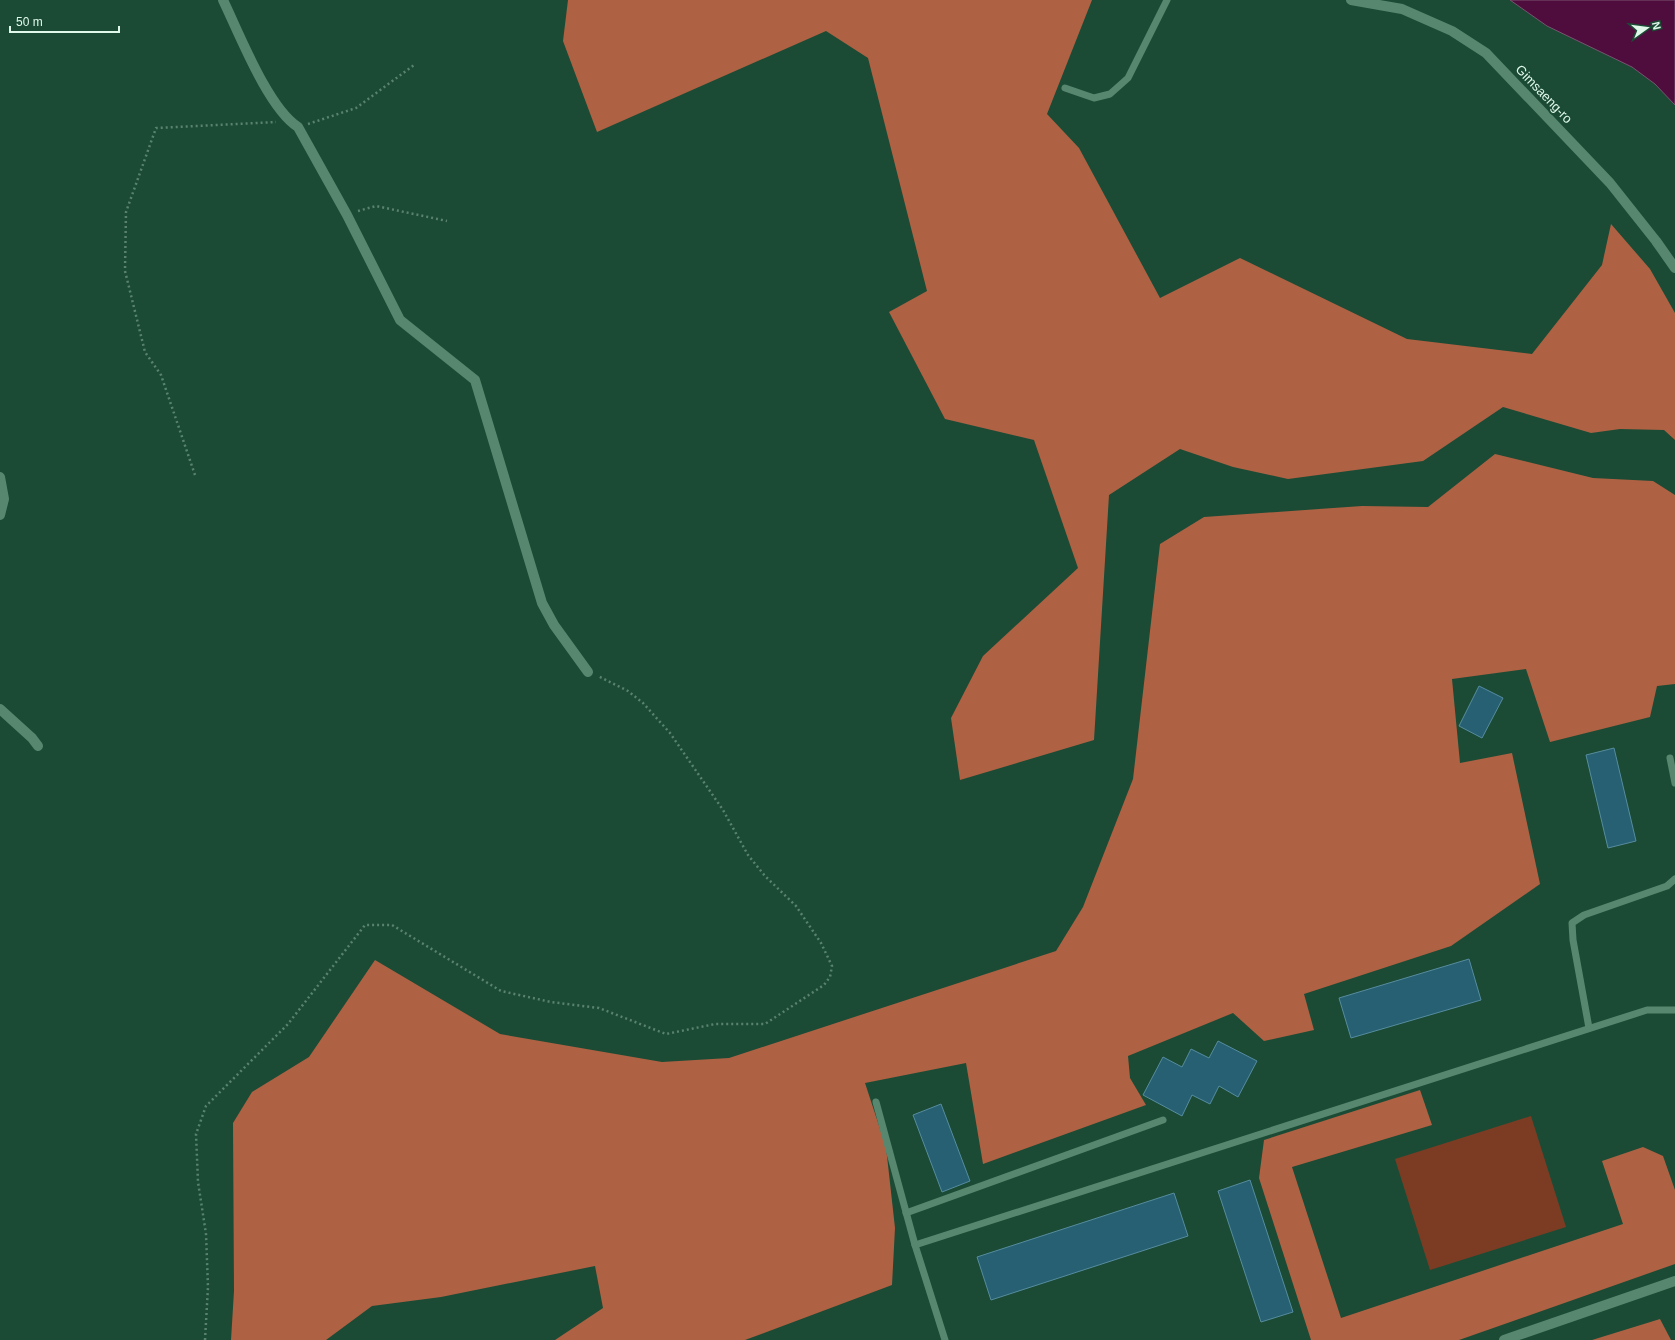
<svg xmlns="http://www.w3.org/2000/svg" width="1675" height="1340" font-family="Arial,sans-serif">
	<rect width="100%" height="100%" fill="#1b4b35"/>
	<path fill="#7c3c24" d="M1531,1116L1566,1227L1430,1270L1395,1159Z"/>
	<g fill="#af6143">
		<path d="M568,0H1092L1047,114L1079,148L1160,298L1240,258L1407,339L1532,354L1602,265L1611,224L1650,269L1675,313V440L1664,430L1620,429L1591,433L1503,407L1423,461L1288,479L1233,467L1180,449L1109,495L1094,740L960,780L951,718L983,656L1078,568L1034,440L945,419L889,312L927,291L868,58L826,31L597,132L563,41Z"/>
		<path d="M1495,454L1593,478L1653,481L1675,495V684L1657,686L1650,717L1550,742L1526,669L1452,679L1460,763L1512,753L1540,884L1451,946L1304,994L1314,1030L1264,1041L1233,1013L1128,1056L1130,1078L1146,1105L983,1164L966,1063L865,1083L886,1147L895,1228L892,1285L745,1340H555L603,1308L595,1266L441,1297L372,1306L326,1340H231L234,1291L233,1123L252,1092L309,1057L375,960L500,1034L662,1062L729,1058L1056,951L1083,907L1133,779L1160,544L1204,517L1362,506L1428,507Z"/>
		<path d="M1420,1090L1432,1125L1292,1167L1341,1318L1623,1224L1602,1161L1643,1147L1663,1156L1675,1190V1264L1459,1340H1311L1259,1178L1264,1140Z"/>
		<path d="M1660,1319L1671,1340H1592Z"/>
	</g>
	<path fill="#4e0d3d" stroke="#7a5471" d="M1510,0H1675V105L1655,84L1632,67L1547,26Z"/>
	<g fill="#266072" stroke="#568d9f">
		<path d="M1479,686L1503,698L1482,738L1459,726Z"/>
		<path d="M1614,748L1636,841L1608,848L1586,755Z"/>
		<path d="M1469,959L1481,1000L1351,1038L1339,998Z"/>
		<path d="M1218,1041L1257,1061L1238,1097L1219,1086L1210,1104L1192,1095L1182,1116L1143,1095L1163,1057L1182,1067L1191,1049L1209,1058Z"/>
		<path d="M941,1104L970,1181L942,1192L913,1115Z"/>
		<path d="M1250,1180L1293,1312L1261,1322L1218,1191Z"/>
		<path d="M1174,1193L1188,1236L991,1300L977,1257Z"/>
	</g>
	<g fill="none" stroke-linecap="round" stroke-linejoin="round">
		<g stroke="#5a836f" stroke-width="2.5" stroke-dasharray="2 3" stroke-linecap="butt">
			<path d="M308,124L356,108L414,65"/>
			<path d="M358,211L376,206L447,221"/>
			<path d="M195,475L161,375L145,352L125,271L126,212L156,128L276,122"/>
			<path d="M205,1340L208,1287L206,1234L198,1182L196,1134L206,1106L288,1024L365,925H392L501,991L551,1002L599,1008L666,1034L715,1024H765L824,985L830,977L832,966L821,943L796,906L765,876L748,855L723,810L670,733L643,703L628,691L598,676"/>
		</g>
		<g stroke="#58876f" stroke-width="7">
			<path d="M1065,88L1094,98L1110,94L1128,78L1167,0"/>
			<path d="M1670,758L1675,783"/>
			<path d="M1589,1028L1573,940L1572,923L1584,915L1667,886L1675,879"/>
			<path d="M876,1102L915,1245"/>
			<path d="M906,1213L1163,1120"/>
			<path d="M945,1340L915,1245L1647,1010H1675"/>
		</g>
		<g stroke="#58876f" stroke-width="10">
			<path d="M223,0C239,33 268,108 298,127L347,215L400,320L475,380L542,603L554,625L588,672"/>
			<path d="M0,477L4,499L0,515"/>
			<path d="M0,709L32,738L38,746"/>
			<path d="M1504,1340L1675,1281"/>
		</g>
		<path stroke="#58876f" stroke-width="10" d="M1351,0L1402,9L1452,31L1486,53L1610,183L1656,241L1675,268"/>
	</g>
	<g text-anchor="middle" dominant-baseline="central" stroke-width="4" stroke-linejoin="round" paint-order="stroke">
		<g font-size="13" fill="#dff8ea" stroke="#1b4b35">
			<text transform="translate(1544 94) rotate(46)">Gimsaeng-ro</text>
		</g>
	</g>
	<g transform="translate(1647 28) rotate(76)" stroke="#1b4b35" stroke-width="3" paint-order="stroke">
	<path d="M0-3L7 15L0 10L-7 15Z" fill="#dff8ea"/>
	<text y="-6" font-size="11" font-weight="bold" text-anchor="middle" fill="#dff8ea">N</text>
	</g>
	<path d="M10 26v6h109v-6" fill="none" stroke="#dff8ea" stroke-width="2"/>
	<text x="16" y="26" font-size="12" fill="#dff8ea" stroke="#1b4b35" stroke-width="3" paint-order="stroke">50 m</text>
</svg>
